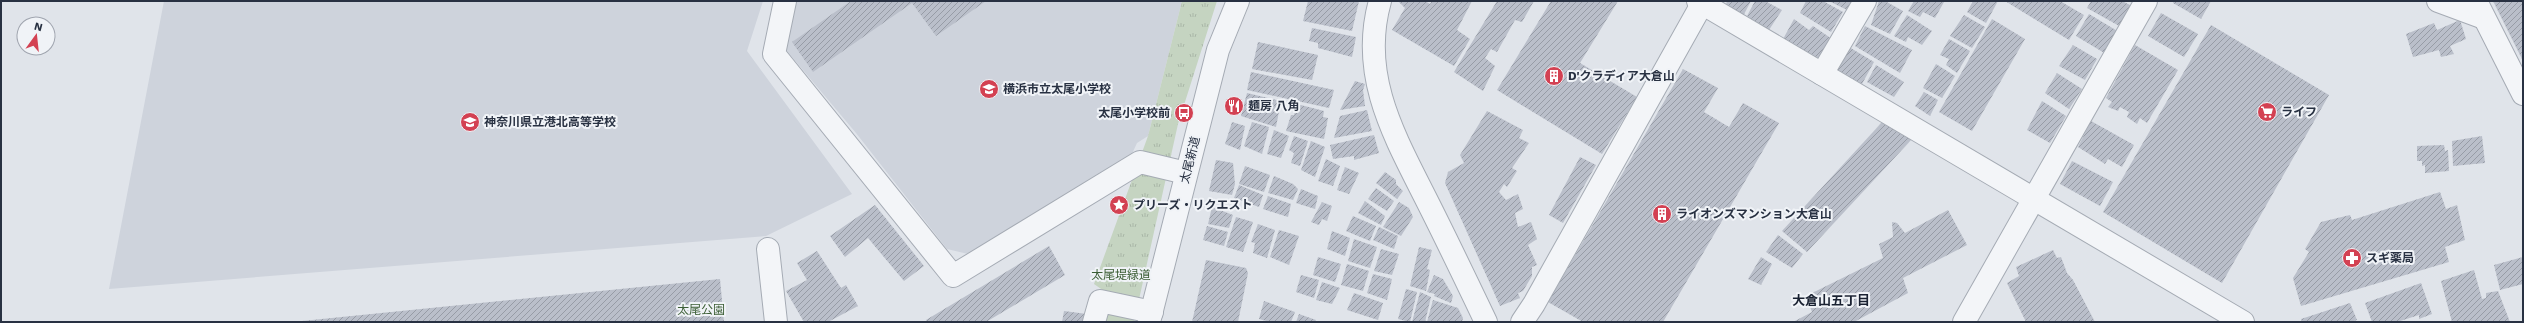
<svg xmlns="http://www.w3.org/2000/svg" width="2524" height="323" font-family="'Work Sans','Noto Sans JP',sans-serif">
	<defs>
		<pattern id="park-tufts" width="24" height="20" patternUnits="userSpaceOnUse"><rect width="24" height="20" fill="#c5d4c1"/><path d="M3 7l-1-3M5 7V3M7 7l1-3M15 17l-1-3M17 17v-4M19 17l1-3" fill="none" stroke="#a9b6a7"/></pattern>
		<pattern id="building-hatch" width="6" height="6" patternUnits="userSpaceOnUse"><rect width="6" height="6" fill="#babfca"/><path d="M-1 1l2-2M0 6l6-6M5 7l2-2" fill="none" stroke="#979ca6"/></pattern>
	</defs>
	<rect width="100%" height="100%" fill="#e0e4ea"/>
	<g fill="#ced3dc">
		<path d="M164,1H763L747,51L852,194L766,236L109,289Z"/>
		<path d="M793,1H1182L1148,136L1137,143L1131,156L968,254L947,249L856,133L781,44Z"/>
	</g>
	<path fill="url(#park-tufts)" d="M1182,1H1217L1178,124L1134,322H1097L1104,291L1094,284L1148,136Z"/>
	<g fill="url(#building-hatch)">
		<path d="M851,1H986L936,36L912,3L813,72L792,42Z"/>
		<path d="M1308,1H1359L1352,31L1303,21Z"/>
		<path d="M1398,1H1425L1430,4L1432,1H1472L1457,30L1470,39L1454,66L1392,30L1405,8Z"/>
		<path d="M1497,1H1534L1522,22L1515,20L1497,52L1491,49L1485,58L1495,66L1483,91L1454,72Z"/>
		<path d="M1551,1H1618L1580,63L1637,97L1602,154L1497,90Z"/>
		<path d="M1727,1H1751L1742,18L1725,8Z"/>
		<path d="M1755,1H1765L1782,10L1769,30L1747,16Z"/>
		<path d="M1806,1H1823L1843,12L1831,32L1800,13Z"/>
		<path d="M1829,1H1851L1852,2L1847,10Z"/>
		<path d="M1879,1H1885L1903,11L1890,34L1871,25Z"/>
		<path d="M1914,1H1942L1944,2L1935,18L1923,12L1920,17L1908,11Z"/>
		<path d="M1973,1H1998L1986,23L1967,12Z"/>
		<path d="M2005,1H2060L2084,15L2069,40Z"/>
		<path d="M2091,1H2122L2132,6L2121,27L2087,8Z"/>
		<path d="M2174,1H2211L2201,19L2173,3Z"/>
		<path d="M2493,1H2523V61Z"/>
		<path d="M2161,13L2198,34L2184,57L2148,36Z"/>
		<path d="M2089,14L2119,32L2106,54L2076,36Z"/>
		<path d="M1907,15L1932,31L1922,45L1908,37L1906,42L1894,36Z"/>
		<path d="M1964,15L1985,27L1972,48L1950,36Z"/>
		<path d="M1794,19L1809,30L1813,26L1835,41L1818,62L1782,41Z"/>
		<path d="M1992,19L2025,39L1972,131L1939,112Z"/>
		<path d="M2460,20L2466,39L2450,46L2454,54L2441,57L2439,50L2413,57L2406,34L2434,23L2437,30Z"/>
		<path d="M2211,25L2329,95L2222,283L2103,212Z"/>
		<path d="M1865,26L1912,50L1900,73L1855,46Z"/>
		<path d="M1312,28L1356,37L1352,57L1318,48V43L1309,41Z"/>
		<path d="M1949,39L1970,51L1957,73L1946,65L1949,59L1940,55Z"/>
		<path d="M1258,42L1318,55L1312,80L1252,69Z"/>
		<path d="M2073,45L2097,59L2085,80L2059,66Z"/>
		<path d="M2135,45L2178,70L2147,123L2140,118L2137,124L2127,117L2129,112L2120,107L2118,111L2108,107L2112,102L2106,98Z"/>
		<path d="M1849,47L1874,62L1862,84L1836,69Z"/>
		<path d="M1936,64L1955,76L1942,98L1923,88Z"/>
		<path d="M1876,65L1904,82L1894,97L1867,82Z"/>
		<path d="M1683,69L1718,88L1704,112L1729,127L1743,103L1779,123L1663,322H1583L1548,302Z"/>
		<path d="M1251,72L1334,90L1329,108L1247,90Z"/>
		<path d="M2057,73L2082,89L2069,109L2045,93Z"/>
		<path d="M1355,81L1365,84L1363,90L1365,106L1340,110Z"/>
		<path d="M1924,92L1938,100L1930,116L1915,106Z"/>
		<path d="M1247,93L1281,101L1276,127L1241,116Z"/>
		<path d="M2042,101L2066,116L2050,143L2027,130Z"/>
		<path d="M1297,104L1324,111L1323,117L1328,118L1324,139L1286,131L1291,115H1294Z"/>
		<path d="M1367,110L1372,131L1334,138L1340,116Z"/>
		<path d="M1487,111L1523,130L1519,138L1529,143L1512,168L1517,171L1507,187L1504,184L1499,192L1506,200L1518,194L1523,209L1515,213L1518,227L1531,222L1537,239L1528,245L1537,265L1532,267V276L1523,291L1518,293L1520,298L1500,306L1445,183L1448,172L1464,163L1460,155Z"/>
		<path d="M1884,120L1912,139L1807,252L1782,231Z"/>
		<path d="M2091,121L2134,145L2122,167L2108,159L2105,164L2078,147Z"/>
		<path d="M1232,122L1245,126L1240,150L1225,144Z"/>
		<path d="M1252,122L1269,127L1262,154L1244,146Z"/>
		<path d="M1274,130L1289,136L1281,158L1267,154Z"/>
		<path d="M1374,135L1379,153L1354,160V156L1333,159L1330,145Z"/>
		<path d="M1294,136L1308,141L1300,166L1291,163L1294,153L1289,150Z"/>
		<path d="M2482,136L2485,163L2453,166L2452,141Z"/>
		<path d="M1311,141L1325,147L1315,177L1301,170Z"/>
		<path d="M2444,145L2445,151L2448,150L2449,171L2425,173V165L2422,166V161H2417V146Z"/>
		<path d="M1580,157L1596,165L1563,223L1549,215Z"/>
		<path d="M1326,159L1340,166L1333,186L1318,181Z"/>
		<path d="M1216,160L1233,163L1235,184L1232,195L1209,191Z"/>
		<path d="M2072,161L2113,182L2100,206L2060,184Z"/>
		<path d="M1245,166L1270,175L1264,192L1239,184Z"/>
		<path d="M1345,167L1359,173L1349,194L1337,190Z"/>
		<path d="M1385,172L1396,180V184L1403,191L1397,199L1376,183Z"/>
		<path d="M1274,176L1293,184L1298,189L1293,200L1268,193Z"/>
		<path d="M1239,185L1263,195L1259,207L1234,198Z"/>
		<path d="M1376,188L1394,201L1387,211L1368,199Z"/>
		<path d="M1301,189L1318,196L1315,209L1296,203Z"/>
		<path d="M2440,192L2446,209L2457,205L2465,240L2445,247L2449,262L2301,306L2293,278L2309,252L2305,249L2321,222L2350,215L2352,220Z"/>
		<path d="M1268,196L1291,204L1288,217L1263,209Z"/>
		<path d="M1365,201L1385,216L1381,225L1358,213Z"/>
		<path d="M1322,202L1332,206L1327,221L1322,219L1319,225L1311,222Z"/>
		<path d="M1399,202L1409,208L1413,217L1401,236L1383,227Z"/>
		<path d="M875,205L924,266L904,281L868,238L845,257L830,236Z"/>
		<path d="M1212,207L1233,215L1229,228L1208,224Z"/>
		<path d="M1948,210L1967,245L1903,278L1908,293L1854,322H1793L1812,312L1806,296L1883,258L1879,244L1893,237L1892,222L1897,223L1905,233Z"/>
		<path d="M1353,216L1376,226L1370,241L1346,231Z"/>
		<path d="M1236,217L1253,222L1243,252L1226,247Z"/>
		<path d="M1258,224L1275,230L1267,258L1253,253L1255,243L1251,242Z"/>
		<path d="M1207,226L1228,232L1224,246L1203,240Z"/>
		<path d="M1379,227L1398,236L1394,249L1373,240Z"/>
		<path d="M1279,230L1299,236L1289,265L1270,257Z"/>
		<path d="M1332,231L1350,238L1345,256L1327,249Z"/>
		<path d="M1778,235L1803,254L1792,268L1766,252Z"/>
		<path d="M1354,239L1377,247L1370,268L1348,261Z"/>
		<path d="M1049,246L1065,275L986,322H927L926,320Z"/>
		<path d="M1419,247L1432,250L1427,269L1430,270L1426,291L1410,286Z"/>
		<path d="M1381,249L1399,254L1392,275L1374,271Z"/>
		<path d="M2053,250L2057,258L2061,257L2067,273L2073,280L2095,322H2026L2007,283L2019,276L2016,267Z"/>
		<path d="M817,251L841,288L846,285L858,306L828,322H804L786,291L807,280L797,263Z"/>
		<path d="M1318,257L1341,264L1335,282L1313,275Z"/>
		<path d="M1761,257L1772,264L1761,285L1748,279Z"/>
		<path d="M2523,257V284L2500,290L2494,265Z"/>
		<path d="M1206,260L1246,268L1248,273L1238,322H1192Z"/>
		<path d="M1347,264L1369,271L1363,291L1341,285Z"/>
		<path d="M2474,270L2482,299L2486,298V293L2498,291L2510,322H2452L2441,281Z"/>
		<path d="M1373,274L1392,279L1387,300L1367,293Z"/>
		<path d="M1301,275L1319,280L1314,298L1296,292Z"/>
		<path d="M1434,275L1443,279L1453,296L1451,303L1434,296L1435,294L1427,292Z"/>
		<path d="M720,279L724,322H302V321Z"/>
		<path d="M1322,282L1340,288L1332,304L1316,300Z"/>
		<path d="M2421,283L2432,314L2419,319V315L2397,322H2372L2365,303Z"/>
		<path d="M1406,289L1417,292L1410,322L1398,319Z"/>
		<path d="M1420,292L1431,297L1425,322H1412Z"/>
		<path d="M1354,293L1383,303L1378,320L1347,310Z"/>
		<path d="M1433,300L1458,308L1463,318L1462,322H1427Z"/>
		<path d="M1264,301L1295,312L1291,322H1270L1259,319Z"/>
		<path d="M2350,303L2357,320L2351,322H2302L2301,319Z"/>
		<path d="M1064,311L1087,314L1086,322H1062Z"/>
		<path d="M1299,314L1316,320L1315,322H1296Z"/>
	</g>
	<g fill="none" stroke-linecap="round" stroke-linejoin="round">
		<defs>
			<g id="minor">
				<path d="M785,1L774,54L953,276L1140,162L1186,173"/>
				<path d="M1380,1C1360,72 1391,130 1422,191C1444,234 1465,278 1486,322"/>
				<path d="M1698,1L2243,322"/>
				<path d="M2438,1L2484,18"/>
				<path d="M2476,1L2523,94"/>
				<path d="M1822,74L1865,1"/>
				<path d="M768,249L776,322"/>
				<path d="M1094,322L1100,301L1152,312"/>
				<path d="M1149,322L1218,50L1238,1"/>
				<path d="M1522,322L1534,304L1702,4"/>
				<path d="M1964,322L2146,1"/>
			</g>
		</defs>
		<use href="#minor" stroke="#a5abb4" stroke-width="24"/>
		<use href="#minor" stroke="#f3f5f8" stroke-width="22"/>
	</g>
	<defs>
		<symbol id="building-disc" viewBox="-11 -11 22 22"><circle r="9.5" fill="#d34152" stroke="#f0f3f7"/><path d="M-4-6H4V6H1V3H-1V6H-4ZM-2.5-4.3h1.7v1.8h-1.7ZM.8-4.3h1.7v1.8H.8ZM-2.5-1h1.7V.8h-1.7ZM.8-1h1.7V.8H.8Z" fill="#fff"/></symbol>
		<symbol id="school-disc" viewBox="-11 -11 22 22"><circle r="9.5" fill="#d34152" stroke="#f0f3f7"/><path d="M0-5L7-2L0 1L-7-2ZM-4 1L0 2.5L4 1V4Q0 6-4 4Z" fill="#fff"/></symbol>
		<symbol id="restaurant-disc" viewBox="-11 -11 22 22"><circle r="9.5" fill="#d34152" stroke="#f0f3f7"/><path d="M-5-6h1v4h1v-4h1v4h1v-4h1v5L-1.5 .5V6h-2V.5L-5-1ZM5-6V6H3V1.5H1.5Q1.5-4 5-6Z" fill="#fff"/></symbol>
		<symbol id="supermarket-disc" viewBox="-11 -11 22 22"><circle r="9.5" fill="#d34152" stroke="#f0f3f7"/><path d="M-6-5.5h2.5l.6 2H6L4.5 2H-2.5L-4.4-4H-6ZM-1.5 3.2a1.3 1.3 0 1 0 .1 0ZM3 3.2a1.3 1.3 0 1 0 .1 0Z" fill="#fff"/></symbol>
		<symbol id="bus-disc" viewBox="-11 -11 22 22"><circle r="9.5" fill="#d34152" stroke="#f0f3f7"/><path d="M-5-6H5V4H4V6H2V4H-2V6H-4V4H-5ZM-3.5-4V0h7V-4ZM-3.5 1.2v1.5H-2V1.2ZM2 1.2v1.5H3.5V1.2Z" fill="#fff"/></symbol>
		<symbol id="sight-disc" viewBox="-11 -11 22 22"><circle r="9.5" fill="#d34152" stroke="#f0f3f7"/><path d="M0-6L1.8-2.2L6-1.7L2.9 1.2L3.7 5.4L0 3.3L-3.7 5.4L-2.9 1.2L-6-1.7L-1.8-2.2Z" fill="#fff"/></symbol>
		<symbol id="pharmacy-disc" viewBox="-11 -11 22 22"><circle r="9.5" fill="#d34152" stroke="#f0f3f7"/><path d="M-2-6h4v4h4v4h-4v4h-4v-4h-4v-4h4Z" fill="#fff"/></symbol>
	</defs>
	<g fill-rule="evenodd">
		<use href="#building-disc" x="1543" y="65" width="22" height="22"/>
		<use href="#school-disc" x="978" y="78" width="22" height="22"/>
		<use href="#restaurant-disc" x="1223" y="95" width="22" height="22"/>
		<use href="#supermarket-disc" x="2256" y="101" width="22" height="22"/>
		<use href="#bus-disc" x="1173" y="102" width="22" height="22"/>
		<use href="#school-disc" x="459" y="111" width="22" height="22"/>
		<use href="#sight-disc" x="1108" y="194" width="22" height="22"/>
		<use href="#building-disc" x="1651" y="203" width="22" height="22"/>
		<use href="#pharmacy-disc" x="2341" y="247" width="22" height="22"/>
	</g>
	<g text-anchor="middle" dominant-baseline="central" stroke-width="4" stroke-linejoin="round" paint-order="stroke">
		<g font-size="12" font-weight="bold" fill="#283142" stroke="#f0f3f7" text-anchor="start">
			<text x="1568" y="76">D'クラディア大倉山</text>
			<text x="1003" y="89">横浜市立太尾小学校</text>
			<text x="1248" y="106">麺房 八角</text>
			<text x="2281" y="112">ライフ</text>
			<text x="1170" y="113" text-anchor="end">太尾小学校前</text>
			<text x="484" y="122">神奈川県立港北高等学校</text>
			<text x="1133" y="205">プリーズ・リクエスト</text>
			<text x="1676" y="214">ライオンズマンション大倉山</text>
			<text x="2366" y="258">スギ薬局</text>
		</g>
		<g font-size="12" fill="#283142" stroke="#f0f3f7">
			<text transform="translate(1190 160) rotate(-76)">太尾新道</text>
		</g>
		<g font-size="12" fill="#3b5e35" stroke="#f0f3f7">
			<text x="1121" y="275">太尾堤緑道</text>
			<text x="701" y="310">太尾公園</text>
		</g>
		<g font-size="13" font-weight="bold" fill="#1a2232" stroke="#f0f3f7">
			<text x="1831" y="300">大倉山五丁目</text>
		</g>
	</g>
	<rect width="2524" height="323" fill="none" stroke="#283142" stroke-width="4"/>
	<g transform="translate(36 36) rotate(15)"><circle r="19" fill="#f0f3f7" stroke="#a0a5af"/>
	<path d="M0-3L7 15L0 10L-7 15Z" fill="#d34152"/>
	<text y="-6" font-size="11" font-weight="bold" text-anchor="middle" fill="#283142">N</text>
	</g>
</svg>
